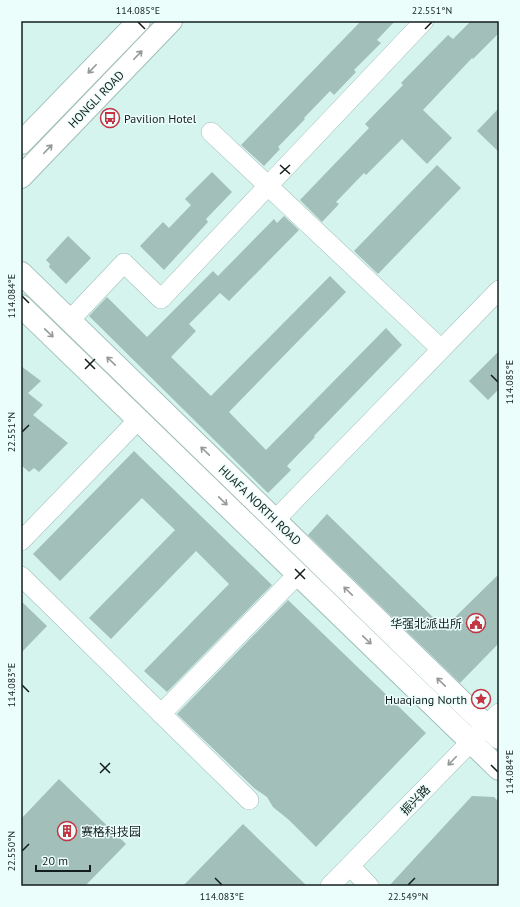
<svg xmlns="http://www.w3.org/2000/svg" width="520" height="907" font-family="'PT Sans','Noto Sans SC',sans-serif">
	<rect width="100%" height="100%" fill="#d5f4ee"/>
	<g fill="#a2bfba">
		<path d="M361,21H395L377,40L381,43L354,70L356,72L334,95L330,91L304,118L305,119L278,147L280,149L264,166L241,145Z"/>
		<path d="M471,21H499V33L473,59L472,58L423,110L452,138L427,164L402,139L366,175L364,173L336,202L339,204L322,222L300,200L369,128L365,124L403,85L401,83L448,35L453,39Z"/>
		<path d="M499,108V152L477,131Z"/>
		<path d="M437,165L461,188L378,274L354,251Z"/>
		<path d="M212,172L232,192L206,219L208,222L164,270L140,246L163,222L169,228L191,205L185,199Z"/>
		<path d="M284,216L299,230L229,301L220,293L189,324L196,331L171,357L211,396L330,276L346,292L229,412L266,450L386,328L402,345L314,436L315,437L287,466L291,470L268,493L89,316L107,297L147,337L213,271L218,276L274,219L277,223Z"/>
		<path d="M68,236L91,258L66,284L49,267L50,264L46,260Z"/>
		<path d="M499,351V389L488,400L469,381Z"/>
		<path d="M21,366L41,381L28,393L43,405L33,415L68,443L39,472L34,468L29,472L21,465Z"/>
		<path d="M134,451L272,585L167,692L144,671L229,584L196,551L111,639L89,618L175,530L142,498L60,581L33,554Z"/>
		<path d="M327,514L444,628L499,574V643L460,683L308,535Z"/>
		<path d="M288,600L426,733L316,847L289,820L273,807L267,797L254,788L177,714Z"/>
		<path d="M21,601L47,626L21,653Z"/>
		<path d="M59,779L126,844L85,886H21V819Z"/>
		<path d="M472,796L494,797L499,802V886H389Z"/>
		<path d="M243,824L307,886H183Z"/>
	</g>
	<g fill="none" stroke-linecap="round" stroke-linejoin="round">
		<defs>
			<g id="minor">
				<path d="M211,132L441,349"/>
				<path d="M70,320L124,263L161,299L424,21"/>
				<path d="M275,520L357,436L499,290"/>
				<path d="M21,541L138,420"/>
				<path d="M21,576L249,800"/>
				<path d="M161,714L298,574"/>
				<path d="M350,866L369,886"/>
				<path d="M330,886L499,713"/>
			</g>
			<g id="major">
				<path d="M21,143L139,21"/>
				<path d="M21,177L171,21"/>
				<path d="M21,273L499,738"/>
				<path d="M21,306L499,769"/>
			</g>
		</defs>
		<use href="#minor" stroke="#a1bfb9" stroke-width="20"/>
		<use href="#major" stroke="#a1bfb9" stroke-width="24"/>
		<use href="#minor" stroke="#fff" stroke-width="19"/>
		<use href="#major" stroke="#fff" stroke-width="22"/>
	</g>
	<defs><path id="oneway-shaft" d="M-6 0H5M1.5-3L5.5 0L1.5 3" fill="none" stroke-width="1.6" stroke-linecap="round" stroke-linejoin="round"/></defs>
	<g stroke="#959a99">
		<use href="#oneway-shaft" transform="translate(138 55) rotate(-46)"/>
		<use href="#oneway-shaft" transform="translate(92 69) rotate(134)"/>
		<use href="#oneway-shaft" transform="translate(48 149) rotate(-46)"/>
		<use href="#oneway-shaft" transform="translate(49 333) rotate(44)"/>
		<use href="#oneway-shaft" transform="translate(111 361) rotate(-136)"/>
		<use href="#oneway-shaft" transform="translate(205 451) rotate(-136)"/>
		<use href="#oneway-shaft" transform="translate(223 501) rotate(44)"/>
		<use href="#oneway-shaft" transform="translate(348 591) rotate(-136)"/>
		<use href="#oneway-shaft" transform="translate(367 640) rotate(44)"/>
		<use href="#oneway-shaft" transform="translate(441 682) rotate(-136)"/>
		<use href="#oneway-shaft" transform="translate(452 761) rotate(134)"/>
	</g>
	<path fill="none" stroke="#131e1c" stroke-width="1.5" d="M138,22L145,29M425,29L432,22M280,165L290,174M280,174L290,165M22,296L29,303M85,359L95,369M85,369L95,359M491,375L498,382M22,432L29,425M295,569L305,579M295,579L305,569M22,685L29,692M100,763L110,773M491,765L498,772M100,773L110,763M22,851L29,844M215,878L222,885M408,885L415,878"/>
	<defs>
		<symbol id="bus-ring" viewBox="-11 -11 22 22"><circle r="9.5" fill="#ecfefb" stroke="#c43442" stroke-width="1.5"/><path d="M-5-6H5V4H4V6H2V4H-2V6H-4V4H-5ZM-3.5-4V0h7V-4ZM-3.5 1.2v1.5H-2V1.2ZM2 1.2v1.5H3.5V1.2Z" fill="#c43442"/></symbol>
		<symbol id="civic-ring" viewBox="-11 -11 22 22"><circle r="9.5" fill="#ecfefb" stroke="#c43442" stroke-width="1.5"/><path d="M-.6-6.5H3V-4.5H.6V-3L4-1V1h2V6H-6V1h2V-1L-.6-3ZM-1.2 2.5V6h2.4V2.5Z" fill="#c43442"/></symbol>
		<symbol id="sight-ring" viewBox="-11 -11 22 22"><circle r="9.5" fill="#ecfefb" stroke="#c43442" stroke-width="1.5"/><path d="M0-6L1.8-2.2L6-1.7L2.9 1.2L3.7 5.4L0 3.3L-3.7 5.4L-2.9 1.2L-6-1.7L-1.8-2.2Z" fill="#c43442"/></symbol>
		<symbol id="building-ring" viewBox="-11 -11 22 22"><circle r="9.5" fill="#ecfefb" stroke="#c43442" stroke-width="1.5"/><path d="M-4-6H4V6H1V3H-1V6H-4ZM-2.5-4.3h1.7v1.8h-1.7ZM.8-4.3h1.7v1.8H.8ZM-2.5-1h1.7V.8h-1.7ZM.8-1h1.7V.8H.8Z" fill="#c43442"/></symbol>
	</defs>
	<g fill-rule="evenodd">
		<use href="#bus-ring" x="99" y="107" width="22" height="22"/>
		<use href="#civic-ring" x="465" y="612" width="22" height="22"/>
		<use href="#sight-ring" x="470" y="688" width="22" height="22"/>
		<use href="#building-ring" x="56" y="820" width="22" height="22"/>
	</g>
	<g text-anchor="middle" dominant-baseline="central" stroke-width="3" stroke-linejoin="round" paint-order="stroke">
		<g font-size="12" fill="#131e1c" stroke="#ecfefb">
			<text transform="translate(96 99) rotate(-46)">HONGLI ROAD</text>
			<text transform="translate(260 505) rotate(44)">HUAFA NORTH ROAD</text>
			<text transform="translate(415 800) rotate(-46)">振兴路</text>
		</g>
		<g font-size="12" fill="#131e1c" stroke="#ecfefb" text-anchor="start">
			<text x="124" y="118">Pavilion Hotel</text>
			<text x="462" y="623" text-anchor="end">华强北派出所</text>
			<text x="467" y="699" text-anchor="end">Huaqiang North</text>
			<text x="81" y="831">赛格科技园</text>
		</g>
	</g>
	<rect width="520" height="907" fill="none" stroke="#ecfefb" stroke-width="44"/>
	<path d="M36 865v6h54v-6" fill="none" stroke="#131e1c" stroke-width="2"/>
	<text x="42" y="865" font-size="12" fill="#131e1c" stroke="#ecfefb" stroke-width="3" paint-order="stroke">20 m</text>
	<rect x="22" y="22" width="476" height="863" fill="none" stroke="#131e1c" stroke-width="1.5"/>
	<g font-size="10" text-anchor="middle" fill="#131e1c">
		<text x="138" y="14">114.085°E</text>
		<text x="432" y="14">22.551°N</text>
		<text transform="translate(11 296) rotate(-90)" y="4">114.084°E</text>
		<text transform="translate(509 382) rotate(-90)" y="4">114.085°E</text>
		<text transform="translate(11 432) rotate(-90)" y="4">22.551°N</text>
		<text transform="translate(11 685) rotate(-90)" y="4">114.083°E</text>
		<text transform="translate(509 772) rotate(-90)" y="4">114.084°E</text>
		<text transform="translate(11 851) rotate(-90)" y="4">22.550°N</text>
		<text x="222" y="900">114.083°E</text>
		<text x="408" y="900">22.549°N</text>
	</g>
</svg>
